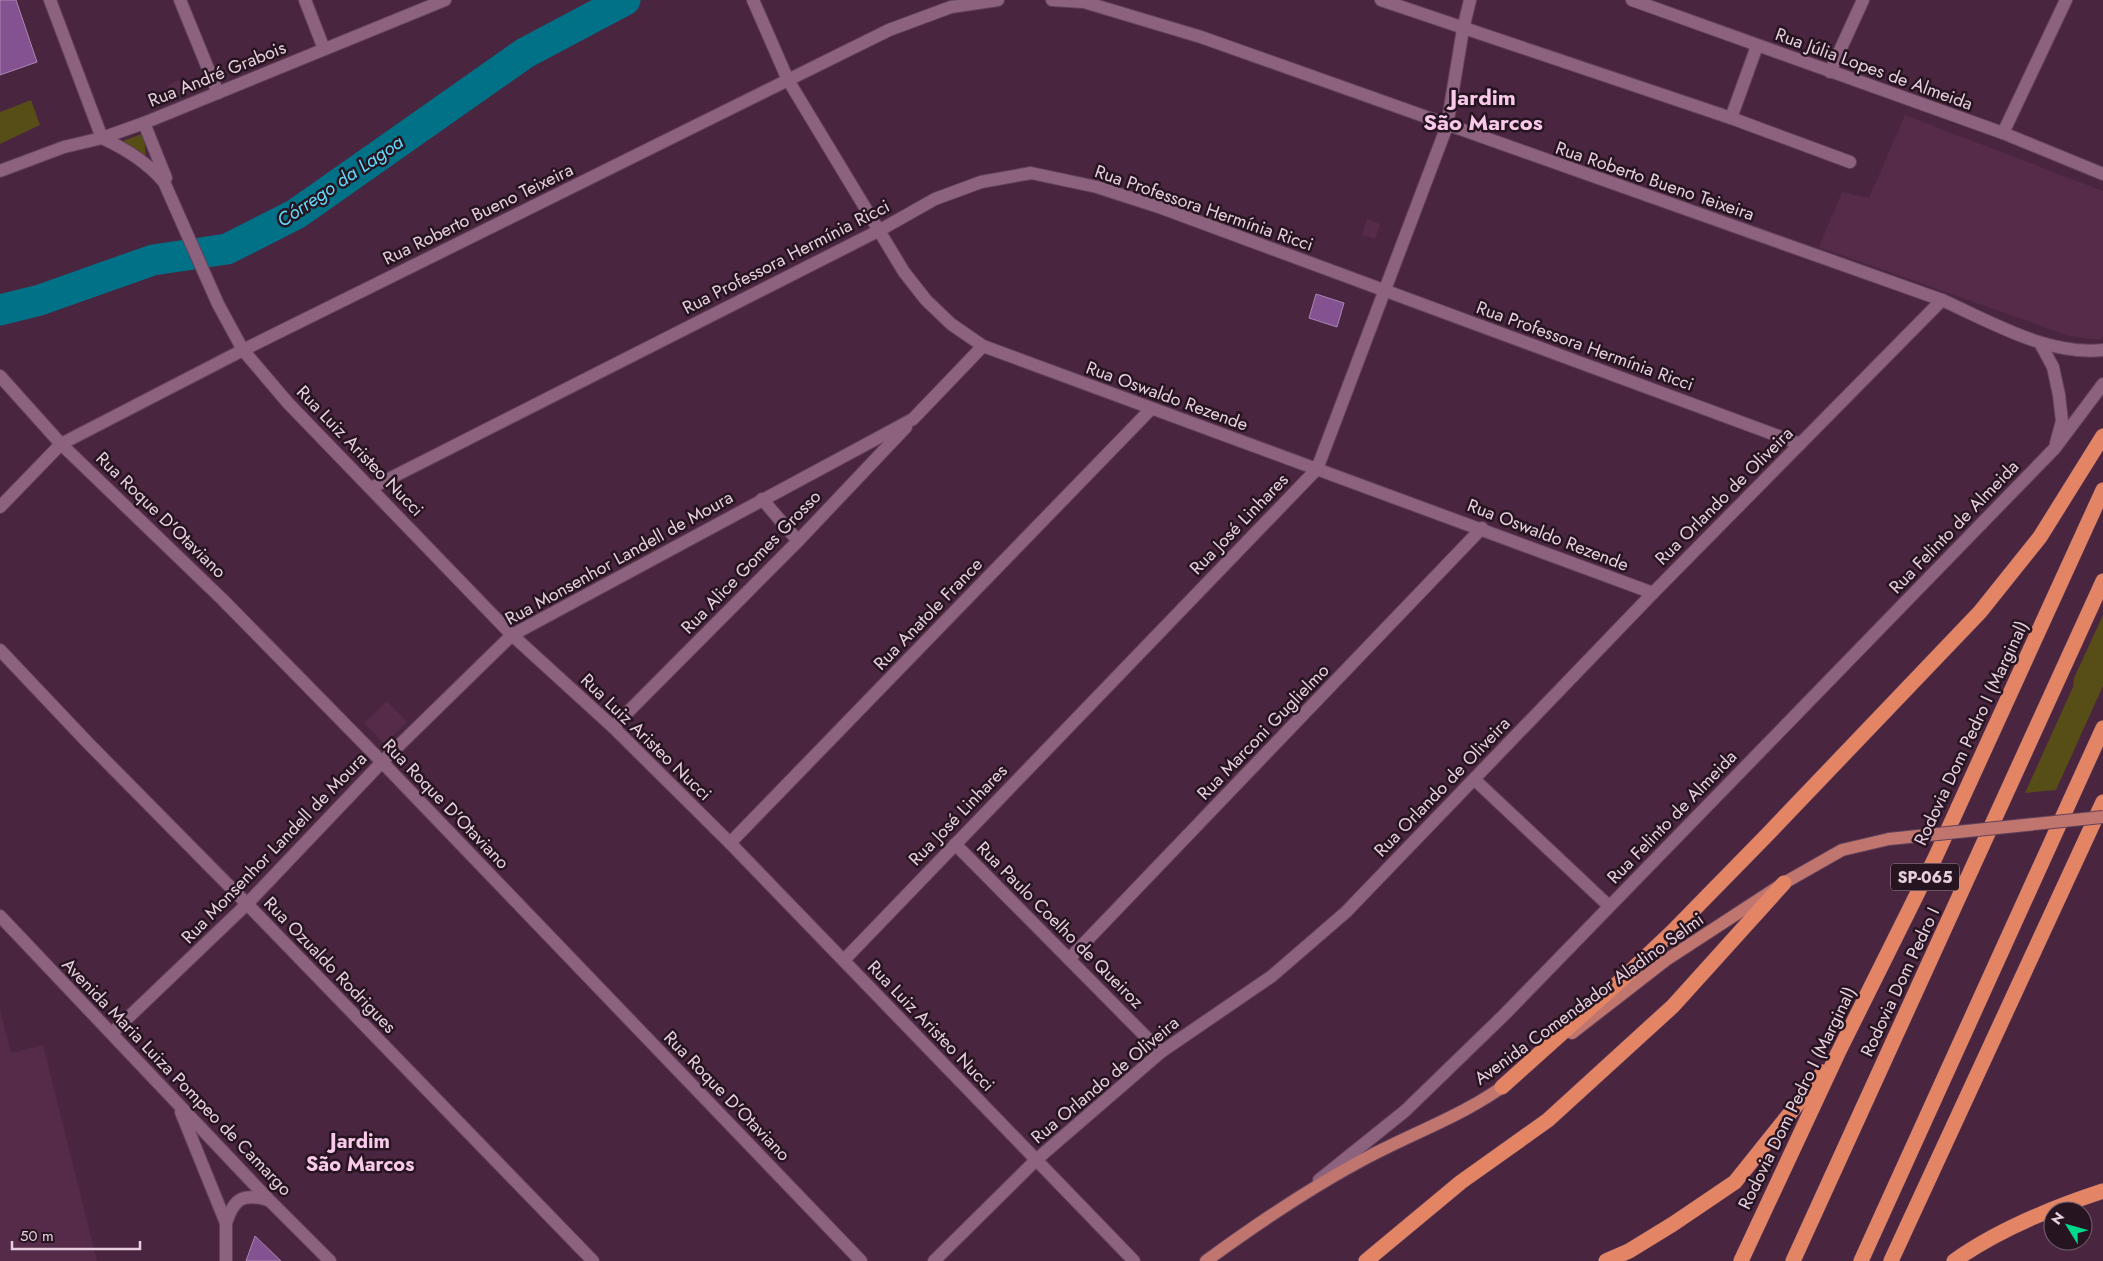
<svg xmlns="http://www.w3.org/2000/svg" width="2103" height="1261" font-family="Jost,sans-serif">
	<rect width="100%" height="100%" fill="#4a253f"/>
	<g fill="#562b4a">
		<path d="M181,79L187,93L173,98L168,85Z"/>
		<path d="M1905,115L2103,191V336L2100,340L2069,336L1819,247L1842,192L1869,198Z"/>
		<path d="M1367,219L1380,224L1375,239L1362,235Z"/>
		<path d="M387,701L407,722L384,744L364,723Z"/>
		<path d="M0,1010L11,1053L43,1045L97,1261H0Z"/>
	</g>
	<g fill="#564d17">
		<path d="M31,100L40,125L0,144V112Z"/>
		<path d="M144,133L146,160L123,141Z"/>
		<path d="M2103,615V686L2056,790L2025,793L2073,687L2074,678Z"/>
	</g>
	<g fill="none" stroke-linecap="round" stroke-linejoin="round">
		<path stroke="#017188" stroke-width="31" d="M0,310L40,300L153,260L227,249L296,214L525,53L625,0"/>
	</g>
	<g fill="#845191" stroke="#a989b1">
		<path d="M0,0H16L37,62L0,75Z"/>
		<path d="M1316,294L1344,303L1337,327L1309,318Z"/>
		<path d="M255,1236L281,1261H246Z"/>
	</g>
	<g fill="none" stroke-linecap="round" stroke-linejoin="round">
		<defs>
			<g id="street">
				<path d="M50,0L102,138C126,149 147,162 164,182L218,304L243,350L288,403L512,635L613,727L730,843L1134,1261"/>
				<path d="M180,0L218,93"/>
				<path d="M305,0L324,49"/>
				<path d="M753,0L788,80L904,272L926,300L951,324L983,346L1653,593"/>
				<path d="M1052,0L1084,2L1201,37L1942,300C1991,322 2048,356 2103,350"/>
				<path d="M1381,0L1731,118L1850,162"/>
				<path d="M1632,0L2003,133L2103,174"/>
				<path d="M1830,72L1863,0"/>
				<path d="M1731,118L1757,46"/>
				<path d="M144,123L166,178"/>
				<path d="M2003,133L2066,0"/>
				<path d="M0,171L64,147L102,138L144,123L445,0"/>
				<path d="M2040,343L2053,367L2059,395L2062,421L2056,443"/>
				<path d="M0,376L61,444L223,600L382,762L861,1261"/>
				<path d="M371,488L880,230L935,199L981,182L1031,173L1097,187L1159,207L1800,444"/>
				<path d="M762,499L798,541"/>
				<path d="M0,507L61,444L243,350L889,30L951,7L998,0"/>
				<path d="M0,650L89,744L247,904L593,1261"/>
				<path d="M613,727L798,541L906,427"/>
				<path d="M1474,779L1609,906"/>
				<path d="M730,843L1151,409"/>
				<path d="M955,844L1161,1052"/>
				<path d="M0,916L269,1200L330,1261"/>
				<path d="M1069,959L1482,528"/>
				<path d="M844,960L1317,469L1447,126L1463,29L1470,0"/>
				<path d="M112,1033L247,904L382,762L512,635L913,419L983,346"/>
				<path d="M181,1112L226,1223V1261"/>
				<path d="M1319,1180L1405,1111L1505,1014L2055,448L2103,384"/>
				<path d="M226,1223C234,1198 243,1193 268,1200"/>
				<path d="M934,1261L1036,1160L1161,1052L1272,976L1346,912L1653,593L1942,300"/>
			</g>
			<g id="primary">
				<path d="M1572,1033L1666,960L1784,883L1842,850L1889,839"/>
				<path d="M1206,1261C1258,1223 1311,1187 1368,1157C1415,1132 1467,1114 1509,1082"/>
			</g>
			<g id="highway">
				<path d="M1502,1087L1619,982L1671,933L1766,836L1980,612L2040,537L2103,436"/>
				<path d="M1366,1261L1461,1182L1548,1120L1673,1006L1784,883"/>
				<path d="M1606,1261L1629,1251L1673,1224L1735,1182L1823,1072"/>
				<path d="M1741,1261L1838,1053L1935,858L2103,490"/>
				<path d="M1793,1261L2103,581"/>
				<path d="M1861,1261L2103,728"/>
				<path d="M1891,1261L2103,802"/>
				<path d="M1954,1261C1999,1229 2051,1208 2103,1191"/>
			</g>
		</defs>
		<use href="#street" stroke="#63425a" stroke-width="14"/>
		<use href="#primary" stroke="#63425a" stroke-width="14"/>
		<use href="#highway" stroke="#63425a" stroke-width="16"/>
		<use href="#street" stroke="#8c627f" stroke-width="12"/>
		<use href="#primary" stroke="#c0766f" stroke-width="12"/>
		<use href="#highway" stroke="#e38465" stroke-width="15"/>
		<defs>
			<path id="primary-bridge" d="M1889,839L2103,817"/>
		</defs>
		<use href="#primary-bridge" stroke="#63425a" stroke-width="14" stroke-linecap="butt"/>
		<use href="#primary-bridge" stroke="#c0766f" stroke-width="12"/>
	</g>
	<g text-anchor="middle" dominant-baseline="central" stroke-width="5" stroke-linejoin="round" paint-order="stroke">
		<rect fill="#261521" stroke="#ae97a6" stroke-width="1" x="1891" y="863.5" width="68" height="27" rx="4"/>
		<g font-size="16" font-weight="bold" fill="#e8cfdf">
			<text x="1925" y="877">SP-065</text>
		</g>
		<g font-size="18" fill="#e8cfdf" stroke="#261521">
			<text transform="translate(1874 69) rotate(20)">Rua Júlia Lopes de Almeida</text>
			<text transform="translate(217 74) rotate(-22)">Rua André Grabois</text>
			<text transform="translate(1655 181) rotate(19)">Rua Roberto Bueno Teixeira</text>
			<text transform="translate(1204 208) rotate(19)">Rua Professora Hermínia Ricci</text>
			<text transform="translate(478 214) rotate(-26)">Rua Roberto Bueno Teixeira</text>
			<text transform="translate(786 257) rotate(-27)">Rua Professora Hermínia Ricci</text>
			<text transform="translate(1585 346) rotate(20)">Rua Professora Hermínia Ricci</text>
			<text transform="translate(1167 396) rotate(20)">Rua Oswaldo Rezende</text>
			<text transform="translate(360 451) rotate(46)">Rua Luiz Aristeo Nucci</text>
			<text transform="translate(1724 496) rotate(-45)">Rua Orlando de Oliveira</text>
			<text transform="translate(161 515) rotate(44)">Rua Roque D'Otaviano</text>
			<text transform="translate(1239 524) rotate(-46)">Rua José Linhares</text>
			<text transform="translate(1954 527) rotate(-46)">Rua Felinto de Almeida</text>
			<text transform="translate(1548 535) rotate(21)">Rua Oswaldo Rezende</text>
			<text transform="translate(619 558) rotate(-29)">Rua Monsenhor Landell de Moura</text>
			<text transform="translate(751 562) rotate(-46)">Rua Alice Gomes Grosso</text>
			<text transform="translate(928 614) rotate(-46)">Rua Anatole France</text>
			<text transform="translate(1263 732) rotate(-46)">Rua Marconi Guglielmo</text>
			<text transform="translate(1971 733) rotate(-65)">Rodovia Dom Pedro I (Marginal)</text>
			<text transform="translate(646 737) rotate(44)">Rua Luiz Aristeo Nucci</text>
			<text transform="translate(1442 787) rotate(-46)">Rua Orlando de Oliveira</text>
			<text transform="translate(446 804) rotate(46)">Rua Roque D'Otaviano</text>
			<text transform="translate(958 815) rotate(-46)">Rua José Linhares</text>
			<text transform="translate(1672 817) rotate(-46)">Rua Felinto de Almeida</text>
			<text transform="translate(274 848) rotate(-46)">Rua Monsenhor Landell de Moura</text>
			<text transform="translate(1060 925) rotate(45)">Rua Paulo Coelho de Queiroz</text>
			<text transform="translate(330 965) rotate(46)">Rua Ozualdo Rodrigues</text>
			<text transform="translate(1900 982) rotate(-65)">Rodovia Dom Pedro I</text>
			<text transform="translate(1589 999) rotate(-36)">Avenida Comendador Aladino Selmi</text>
			<text transform="translate(931 1026) rotate(46)">Rua Luiz Aristeo Nucci</text>
			<text transform="translate(177 1077) rotate(46)">Avenida Maria Luiza Pompeo de Camargo</text>
			<text transform="translate(1105 1080) rotate(-40)">Rua Orlando de Oliveira</text>
			<text transform="translate(727 1096) rotate(46)">Rua Roque D'Otaviano</text>
			<text transform="translate(1797 1098) rotate(-64)">Rodovia Dom Pedro I (Marginal)</text>
		</g>
		<g font-size="19" font-style="italic" fill="#62d9f9" stroke="#261521">
			<text transform="translate(340 181) rotate(-34)">Córrego da Lagoa</text>
		</g>
		<g font-size="20" font-weight="bold" fill="#f9c9e9" stroke="#261521">
			<text x="360" y="1141">Jardim<tspan x="360" dy="23">São Marcos</tspan></text>
		</g>
		<g font-size="22" font-weight="bold" fill="#f9c9e9" stroke="#261521">
			<text x="1483" y="97">Jardim<tspan x="1483" dy="25">São Marcos</tspan></text>
		</g>
	</g>
	<g transform="translate(2068 1226) rotate(307)"><circle r="24" fill="#261521" stroke="#745f6d"/>
	<path d="M0-4L9 19L0 12L-9 19Z" fill="#00d98c"/>
	<text y="-8" font-size="14" font-weight="bold" text-anchor="middle" fill="#e8cfdf">N</text>
	</g>
	<path d="M12 1241v8h128v-8" fill="none" stroke="#e8cfdf" stroke-width="2.5"/>
	<text x="20" y="1241" font-size="15" fill="#e8cfdf" stroke="#261521" stroke-width="4" paint-order="stroke">50 m</text>
</svg>
